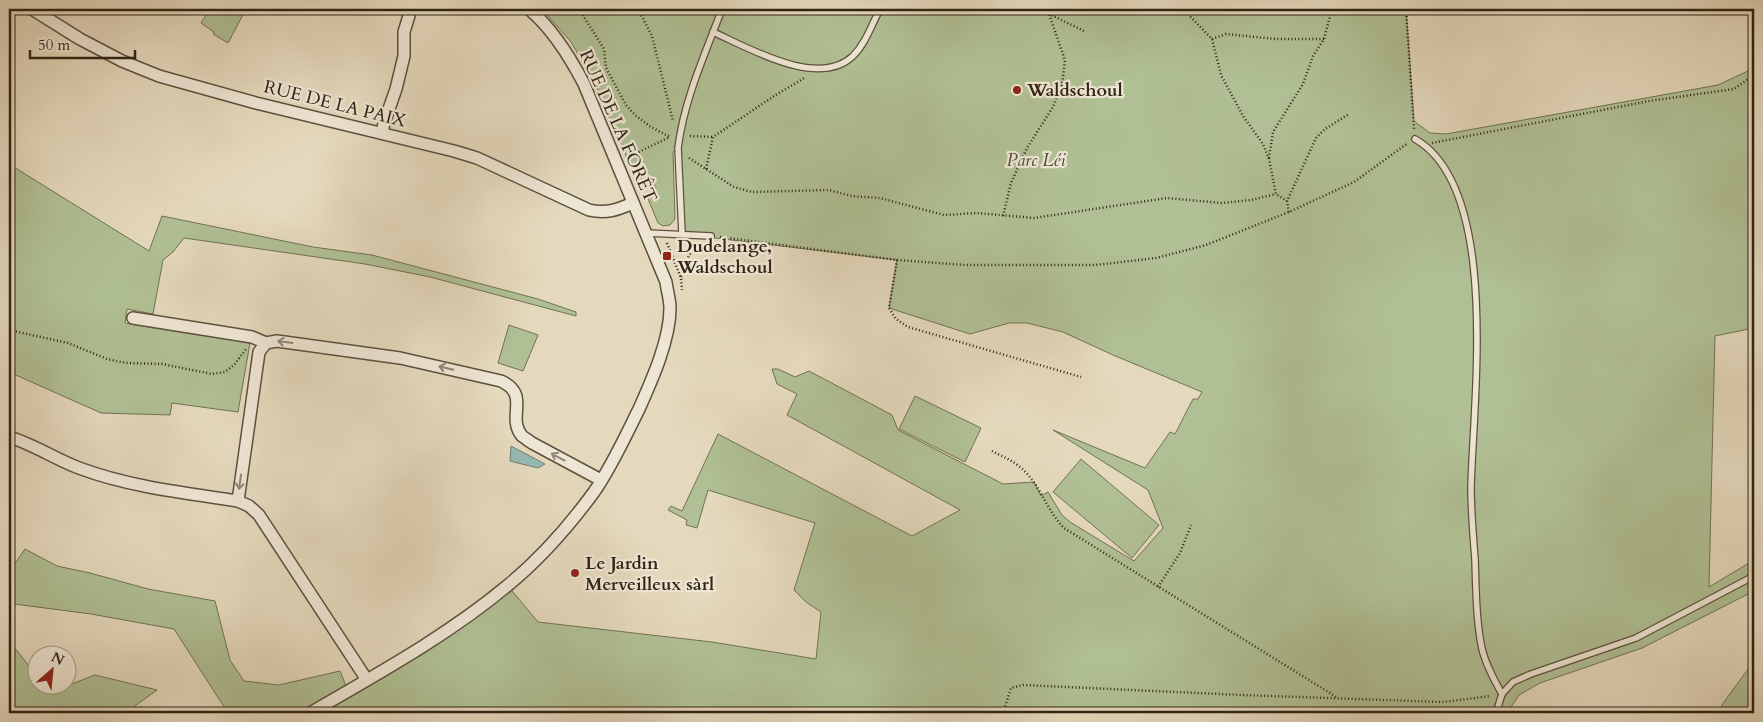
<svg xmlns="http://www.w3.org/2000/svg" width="1763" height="722" font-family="Cardo,serif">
	<rect width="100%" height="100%" fill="#e5d9bd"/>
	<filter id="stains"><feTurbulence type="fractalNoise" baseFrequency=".004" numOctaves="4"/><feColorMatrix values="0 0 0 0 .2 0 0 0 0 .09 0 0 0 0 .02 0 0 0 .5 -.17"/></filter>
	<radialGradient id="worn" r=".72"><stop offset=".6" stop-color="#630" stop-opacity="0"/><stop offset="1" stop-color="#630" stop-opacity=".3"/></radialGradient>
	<g fill="#b0c094" stroke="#707254">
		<path d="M210,9H246L228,43L213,34L214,32L201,23Z"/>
		<path d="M542,9H1406L1414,121L1430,133L1446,134L1718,85L1748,71L1754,65V328L1715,336L1709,587L1754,560V591L1642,648L1540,683L1519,695L1507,713H228L174,629L91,614L14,604L9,610V572L25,549L57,566L90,573L148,589L215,601L230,660L244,681L279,685L340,671L348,691L508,586L538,622L712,642L816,659L821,612L806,602L794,590L815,523L708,490L697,528L686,525L687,520L668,510L671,506L682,511L718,434L912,536L960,510L787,415L797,394L777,384L772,369H778L795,377L809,371L892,415L898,430L1003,484L1034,482L1041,496L1048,492L1062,515L1070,522L1134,561L1163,528L1148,490L1053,430L1145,468L1170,432L1175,434L1193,399H1198L1202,392L1113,355L1063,332L1027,323H1009L970,334L889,308L897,260L682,234L678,149L673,152L675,219L670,225L663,226L658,223L646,194L656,188L651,179L641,183L637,176L642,174V171L634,174L594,81L571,42Z"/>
		<path d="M9,164L149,251L162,216L313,247L372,255L538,299L576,312V316L430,277L365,264L184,238L173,252L163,260L153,314L127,309L125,323L250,343L238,412L172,403L170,415L101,413L9,372Z"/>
		<path d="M509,325L538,335L523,371L498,363Z"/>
		<path d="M915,396L981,428L965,462L899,429Z"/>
		<path d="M1081,459L1159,525L1132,558L1053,492Z"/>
		<path d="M14,647L37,676L38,684L58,685L64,687L95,675L157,690L125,713H91L87,709L80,713H9V653Z"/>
		<path d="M1754,661V713H1718L1724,702Z"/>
	</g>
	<path fill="#96bab3" stroke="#6d7e73" d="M511,446L545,464L538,468L510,461Z"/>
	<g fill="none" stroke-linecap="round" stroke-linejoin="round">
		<defs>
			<g id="service">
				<path d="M713,32C749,48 818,89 853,56C866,43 872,24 880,9"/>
				<path d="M1415,139C1501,188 1473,401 1471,487C1471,511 1473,535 1475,559C1476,589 1476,620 1482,649C1486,665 1494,680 1502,694"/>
				<path d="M647,233L711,236"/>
				<path d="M682,234L678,148C684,100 705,54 722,9"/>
				<path d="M1496,713L1502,694L1513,682L1531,674L1636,638L1754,576"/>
			</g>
			<g id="minor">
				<path d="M32,9L80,39L122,61L159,76L256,103L454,151L477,158L589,210C606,214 617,210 633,203"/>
				<path d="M382,133L384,123L396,89L404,56V32L411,9"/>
				<path d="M133,318L252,337L266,343"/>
				<path d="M9,437C31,443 57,460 79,468C130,487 185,493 238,501L249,506L259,515L367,680"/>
				<path d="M238,501L259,352L266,343L277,341L400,358L501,381C531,395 506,417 522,436C525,438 529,441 532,443L601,480"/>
				<path d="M310,713C377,674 447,636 507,586C539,560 569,526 594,492C612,466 625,437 639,409C652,380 670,340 670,308C670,300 667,290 666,282L584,84C570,57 553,29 529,9"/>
			</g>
		</defs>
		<use href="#service" stroke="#5d513e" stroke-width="8"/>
		<use href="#minor" stroke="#5d513e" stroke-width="14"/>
		<g stroke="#302414" stroke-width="2.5" stroke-dasharray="1 2.5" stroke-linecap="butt">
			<path d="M568,9L581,14"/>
			<path d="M579,9L604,49L606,68L626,105L635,115L651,127L670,137"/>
			<path d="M638,9L652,36L673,121"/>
			<path d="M1039,9L1084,31"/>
			<path d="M1183,9L1212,39L1221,75L1243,116L1263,144L1269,159L1276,194L1287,201"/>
			<path d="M1406,9L1414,129"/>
			<path d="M1212,39L1226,34L1276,39H1324"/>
			<path d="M690,136L713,137"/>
			<path d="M1432,143L1649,101L1734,89L1754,75"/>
			<path d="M626,158L670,137"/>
			<path d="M689,158L734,187L752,192L829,190L852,196L880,198L944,215L977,213L1034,218L1167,198L1222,203L1251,200L1276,194"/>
			<path d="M1269,158L1273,132L1303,84L1313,56L1324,39L1332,9"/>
			<path d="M706,169L713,137L774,96L806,77"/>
			<path d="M1289,212L1287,201L1316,138L1325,129L1349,114"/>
			<path d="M1003,216L1011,183L1027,148L1053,107L1062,85L1065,60L1049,14"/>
			<path d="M720,237L897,260L965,265H1096L1156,258L1206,245L1289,212L1354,182L1408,143"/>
			<path d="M667,243L681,278L682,290"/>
			<path d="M897,260L889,308L896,319L908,327L1081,377"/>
			<path d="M681,277L689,255L702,245"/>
			<path d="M9,330L68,343L107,359L126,363L162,364L212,374L225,372L234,365L246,349"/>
			<path d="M992,451C1001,456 1012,460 1020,467C1040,483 1046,510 1064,528L1338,698"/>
			<path d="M1158,587L1180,553L1191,525"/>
			<path d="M1003,713L1011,688L1023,685L1242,695L1443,702L1491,696"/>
		</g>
		<use href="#service" stroke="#eee6d4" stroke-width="5.5"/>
		<use href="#minor" stroke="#eee6d4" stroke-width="11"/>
	</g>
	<defs><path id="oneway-shaft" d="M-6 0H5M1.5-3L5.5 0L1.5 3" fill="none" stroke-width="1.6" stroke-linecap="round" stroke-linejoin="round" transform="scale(1.25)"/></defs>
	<g stroke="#8f8574">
		<use href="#oneway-shaft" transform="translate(285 342) rotate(-172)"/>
		<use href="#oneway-shaft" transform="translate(446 368) rotate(-167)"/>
		<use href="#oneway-shaft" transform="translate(558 457) rotate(-152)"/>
		<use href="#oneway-shaft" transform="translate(240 482) rotate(98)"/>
	</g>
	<g fill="#8f2418" stroke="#eee6d4" stroke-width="2">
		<circle cx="1017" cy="90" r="5"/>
		<rect x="662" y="251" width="10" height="10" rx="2.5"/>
		<circle cx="575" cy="573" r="5"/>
	</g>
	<g text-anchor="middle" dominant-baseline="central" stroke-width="4.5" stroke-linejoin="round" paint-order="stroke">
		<g font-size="18" font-weight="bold" fill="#302414" stroke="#eee6d4" text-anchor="start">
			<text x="1027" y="90">Waldschoul</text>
			<text x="677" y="246">Dudelange,<tspan x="677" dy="21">Waldschoul</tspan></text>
			<text x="585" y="563">Le Jardin<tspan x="585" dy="21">Merveilleux sàrl</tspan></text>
		</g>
		<g font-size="18" fill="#302414" stroke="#eee6d4">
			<text transform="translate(335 104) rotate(14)">RUE DE LA PAIX</text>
			<text transform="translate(618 126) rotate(66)">RUE DE LA FORÊT</text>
		</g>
		<g font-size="18" font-style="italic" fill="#504b34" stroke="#eee6d4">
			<text x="1036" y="160">Parc Léi</text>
		</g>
	</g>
	<rect width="1763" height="722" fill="none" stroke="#e5d9bd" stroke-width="30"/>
	<rect x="10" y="10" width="1743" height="702" fill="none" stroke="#302414" stroke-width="2.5"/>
	<rect x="15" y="15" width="1733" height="692" fill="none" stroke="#302414"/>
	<g transform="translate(52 670) rotate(27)"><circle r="24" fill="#eee6d4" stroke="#a29887"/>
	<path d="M0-4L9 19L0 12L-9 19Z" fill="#8f2418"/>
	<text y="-8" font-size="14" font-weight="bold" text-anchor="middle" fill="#302414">N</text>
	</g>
	<path d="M30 50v8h105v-8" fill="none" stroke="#302414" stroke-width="2.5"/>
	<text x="38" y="50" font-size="15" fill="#302414" stroke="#eee6d4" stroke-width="4" paint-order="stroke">50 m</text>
	<rect width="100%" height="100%" filter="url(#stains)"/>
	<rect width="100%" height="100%" fill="url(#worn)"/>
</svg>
